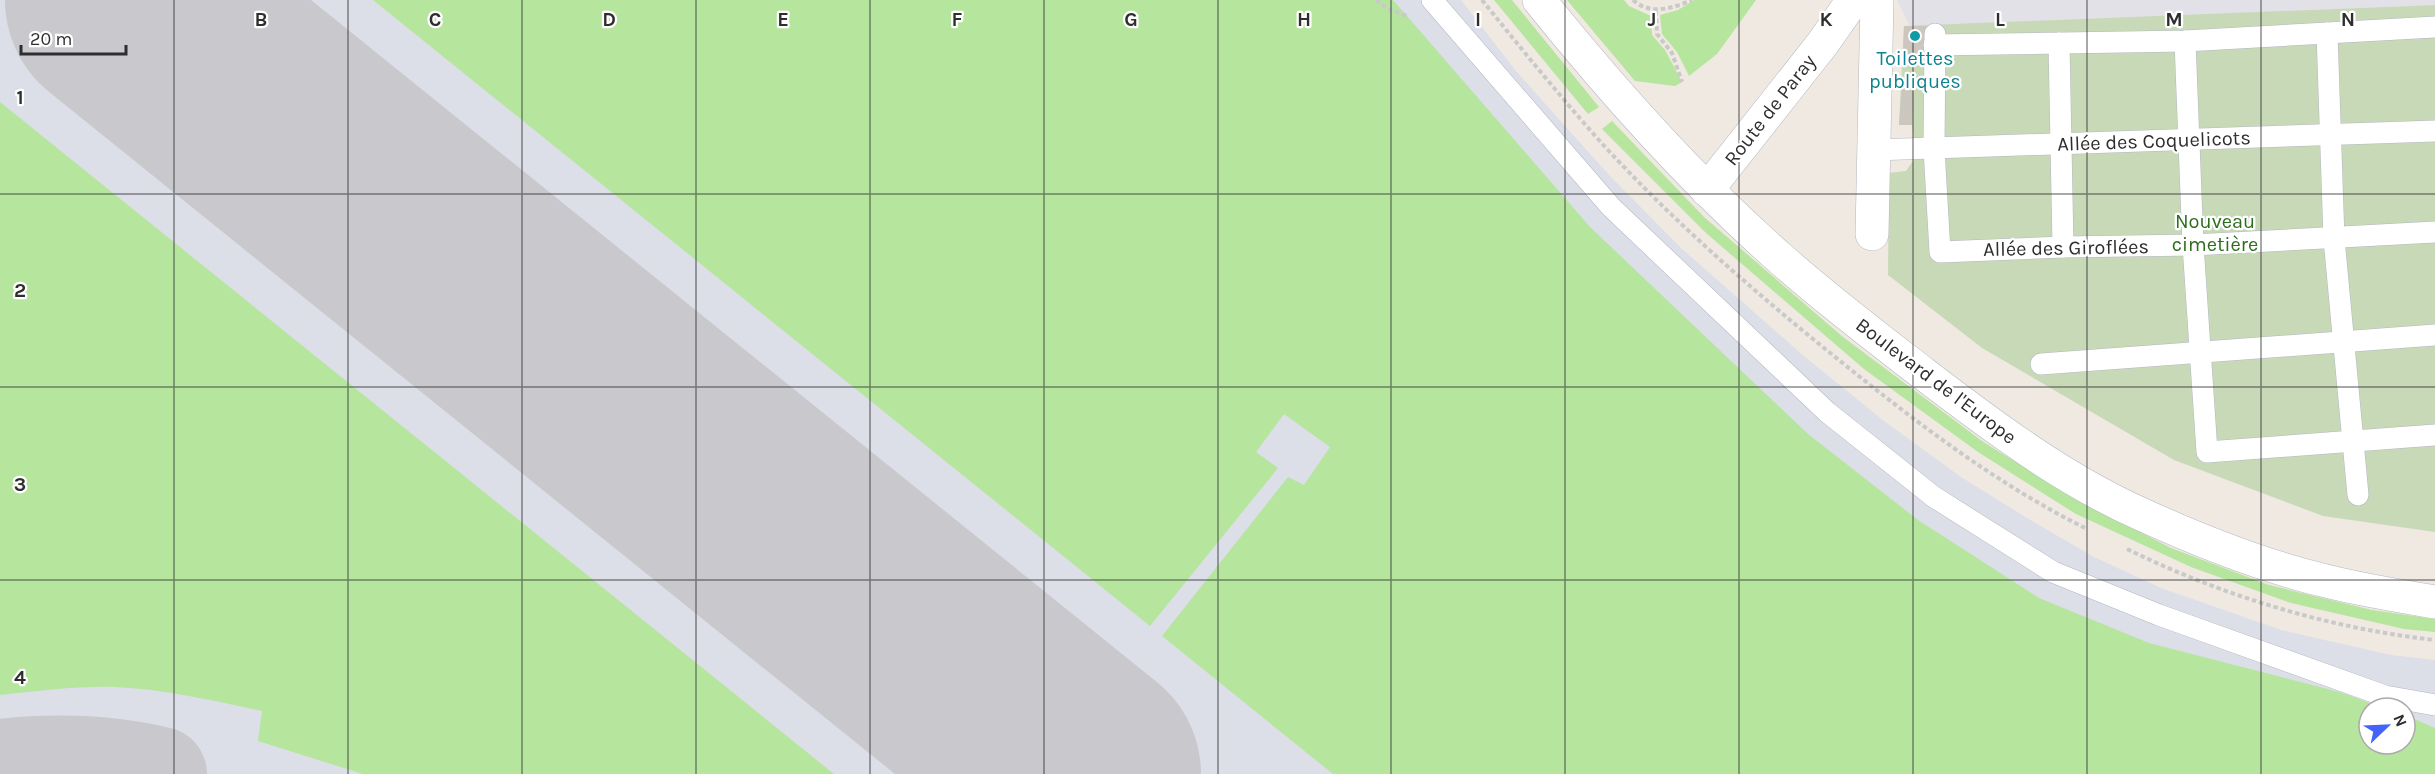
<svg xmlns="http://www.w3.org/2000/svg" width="2435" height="774" font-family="Karla,sans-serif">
	<rect width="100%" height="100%" fill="#efe9e1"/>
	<path fill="#e3e1e8" d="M1897,0H2435V5L1910,27Z"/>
	<path fill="#dcdee8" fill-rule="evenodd" d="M0,0H1461L1516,71L1609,175L1682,249L1805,357L1884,421L1961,477L2027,518L2094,557L2161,588L2281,630L2391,655L2435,660V774H0ZM2369,708H2405V744H2369Z"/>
	<g fill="#b6e59e">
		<path d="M373,0H1393L1590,227L1808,434L1918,520L2039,598L2149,643L2339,692L2384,708H2369V744H2405V715L2435,728V774H1333L1162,636L1288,477L1304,485L1330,447L1284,414L1256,452L1278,468L1150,626Z"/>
		<path d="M1494,0H1512L1599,107L1588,114Z"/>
		<path d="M1567,0H1624L1629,6L1651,16L1652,35L1665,50L1682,82L1675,86L1635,81Z"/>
		<path d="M1694,0H1756L1717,54L1689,76L1677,52L1662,34L1660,15L1678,10Z"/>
		<path d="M0,102L834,774H363L258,741L262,711C214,701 165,689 115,687C76,686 39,691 0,695Z"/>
		<path d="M1612,121L1704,217L1843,337L1982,441L2066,494L2171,548L2269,585L2372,610L2435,619V632L2404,629L2291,603L2191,567L2076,514L1978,452L1864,369L1706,233L1602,129Z"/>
	</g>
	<path fill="#c8d9b8" d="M2435,5V532L2323,516L2174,460L1982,348L1888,275L1889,173L1906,171L1915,158L1912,125H1899L1904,26Z"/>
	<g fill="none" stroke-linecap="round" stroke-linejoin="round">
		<path stroke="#c9c8cc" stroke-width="94" d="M0,766C55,760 107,761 160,774"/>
		<path stroke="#c9c8cc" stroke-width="236" d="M123,0L1083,774"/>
	</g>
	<g fill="#cbc7bf">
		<path d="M1904,26H1926L1925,54H1903Z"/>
		<path d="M1902,84H1914L1912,125H1899Z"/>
	</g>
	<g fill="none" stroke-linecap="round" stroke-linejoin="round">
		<defs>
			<g id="lane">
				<path d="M1432,0L1611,207L1827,412L1934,497L2053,572L2159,615L2385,696L2435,705"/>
				<path d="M2327,33L2334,239L2358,495"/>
				<path d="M1935,34L1934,149L1940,252L2063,247L2193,245L2435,232"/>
				<path d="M2185,41L2193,245L2207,452L2435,435"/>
				<path d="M2059,43L2063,247"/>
				<path d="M1934,45L2185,41L2435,27"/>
				<path d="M1874,150L2435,131"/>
				<path d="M2041,364L2435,335"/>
			</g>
			<g id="street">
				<path d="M1707,190L1823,43L1853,0"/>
				<path d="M1872,234L1877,0"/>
			</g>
			<path id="secondary" d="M1539,0C1613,92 1692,181 1781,259C1827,300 1876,337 1924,374C1992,426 2064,480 2143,515C2202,542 2263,566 2326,581C2362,590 2399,596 2435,602"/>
		</defs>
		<use href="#lane" stroke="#b4b7c1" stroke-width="22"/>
		<use href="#street" stroke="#b4b7c1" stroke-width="34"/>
		<use href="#secondary" stroke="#b4b7c1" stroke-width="34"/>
		<g stroke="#c9c9c9" stroke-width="4" stroke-dasharray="4.5 3" stroke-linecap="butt">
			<path d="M1376,0L1386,8L1407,16"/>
			<path d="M1482,0C1520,47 1558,94 1598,139C1679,229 1779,313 1874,388C1940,440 2009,490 2085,528"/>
			<path d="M1633,0C1651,16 1673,8 1692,0"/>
			<path d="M1656,11L1657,34L1672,53L1682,82"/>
			<path d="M2127,549C2223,596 2328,628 2435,640"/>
		</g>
		<use href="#lane" stroke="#fff" stroke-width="21"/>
		<use href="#street" stroke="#fff" stroke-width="33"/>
		<use href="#secondary" stroke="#fff" stroke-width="33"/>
	</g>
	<path fill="none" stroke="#2e2e2e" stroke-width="1.5" stroke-opacity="0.55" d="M174,0V774M348,0V774M522,0V774M696,0V774M870,0V774M1044,0V774M1218,0V774M1391,0V774M1565,0V774M1739,0V774M1913,0V774M2087,0V774M2261,0V774M0,194H2435M0,387H2435M0,580H2435"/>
	<circle fill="#0f9aa8" stroke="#fff" stroke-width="2" cx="1915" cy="36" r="6"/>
	<g text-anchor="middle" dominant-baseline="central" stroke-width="4.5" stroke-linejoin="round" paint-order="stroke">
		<g font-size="20" fill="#0d838f" stroke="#fff">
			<text x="1915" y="58">Toilettes<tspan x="1915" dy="23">publiques</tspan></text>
		</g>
		<g font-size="20" fill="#2e2e2e" stroke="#fff">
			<text transform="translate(1770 110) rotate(-52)">Route de Paray</text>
			<text transform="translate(2154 141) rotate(-2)">Allée des Coquelicots</text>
			<text transform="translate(2066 248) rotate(-1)">Allée des Giroflées</text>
			<text transform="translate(1936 381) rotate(37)">Boulevard de l'Europe</text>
		</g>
		<g font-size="20" fill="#2c6e1b" stroke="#fff">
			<text x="2215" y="221">Nouveau<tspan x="2215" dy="23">cimetière</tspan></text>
		</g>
	</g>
	<g font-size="20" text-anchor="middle" font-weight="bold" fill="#2e2e2e" stroke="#fff" stroke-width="4.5" stroke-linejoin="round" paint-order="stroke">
		<text x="261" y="26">B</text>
		<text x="435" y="26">C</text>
		<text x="609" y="26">D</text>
		<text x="783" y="26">E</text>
		<text x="957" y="26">F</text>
		<text x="1131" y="26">G</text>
		<text x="1304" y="26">H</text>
		<text x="1478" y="26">I</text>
		<text x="1652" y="26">J</text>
		<text x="1826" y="26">K</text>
		<text x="2000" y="26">L</text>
		<text x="2174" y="26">M</text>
		<text x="2348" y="26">N</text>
		<text x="20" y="104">1</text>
		<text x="20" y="297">2</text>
		<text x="20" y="491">3</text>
		<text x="20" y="684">4</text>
	</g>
	<g transform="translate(2387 726) rotate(67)"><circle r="28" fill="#ffffff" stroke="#ababab" stroke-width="1.5"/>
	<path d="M0-4.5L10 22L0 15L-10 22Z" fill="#4264fb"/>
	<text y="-9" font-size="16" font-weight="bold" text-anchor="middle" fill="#2e2e2e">N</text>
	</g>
	<path d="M21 45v9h105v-9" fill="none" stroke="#2e2e2e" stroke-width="3"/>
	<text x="30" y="45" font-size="18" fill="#2e2e2e" stroke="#ffffff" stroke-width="4.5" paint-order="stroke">20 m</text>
</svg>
